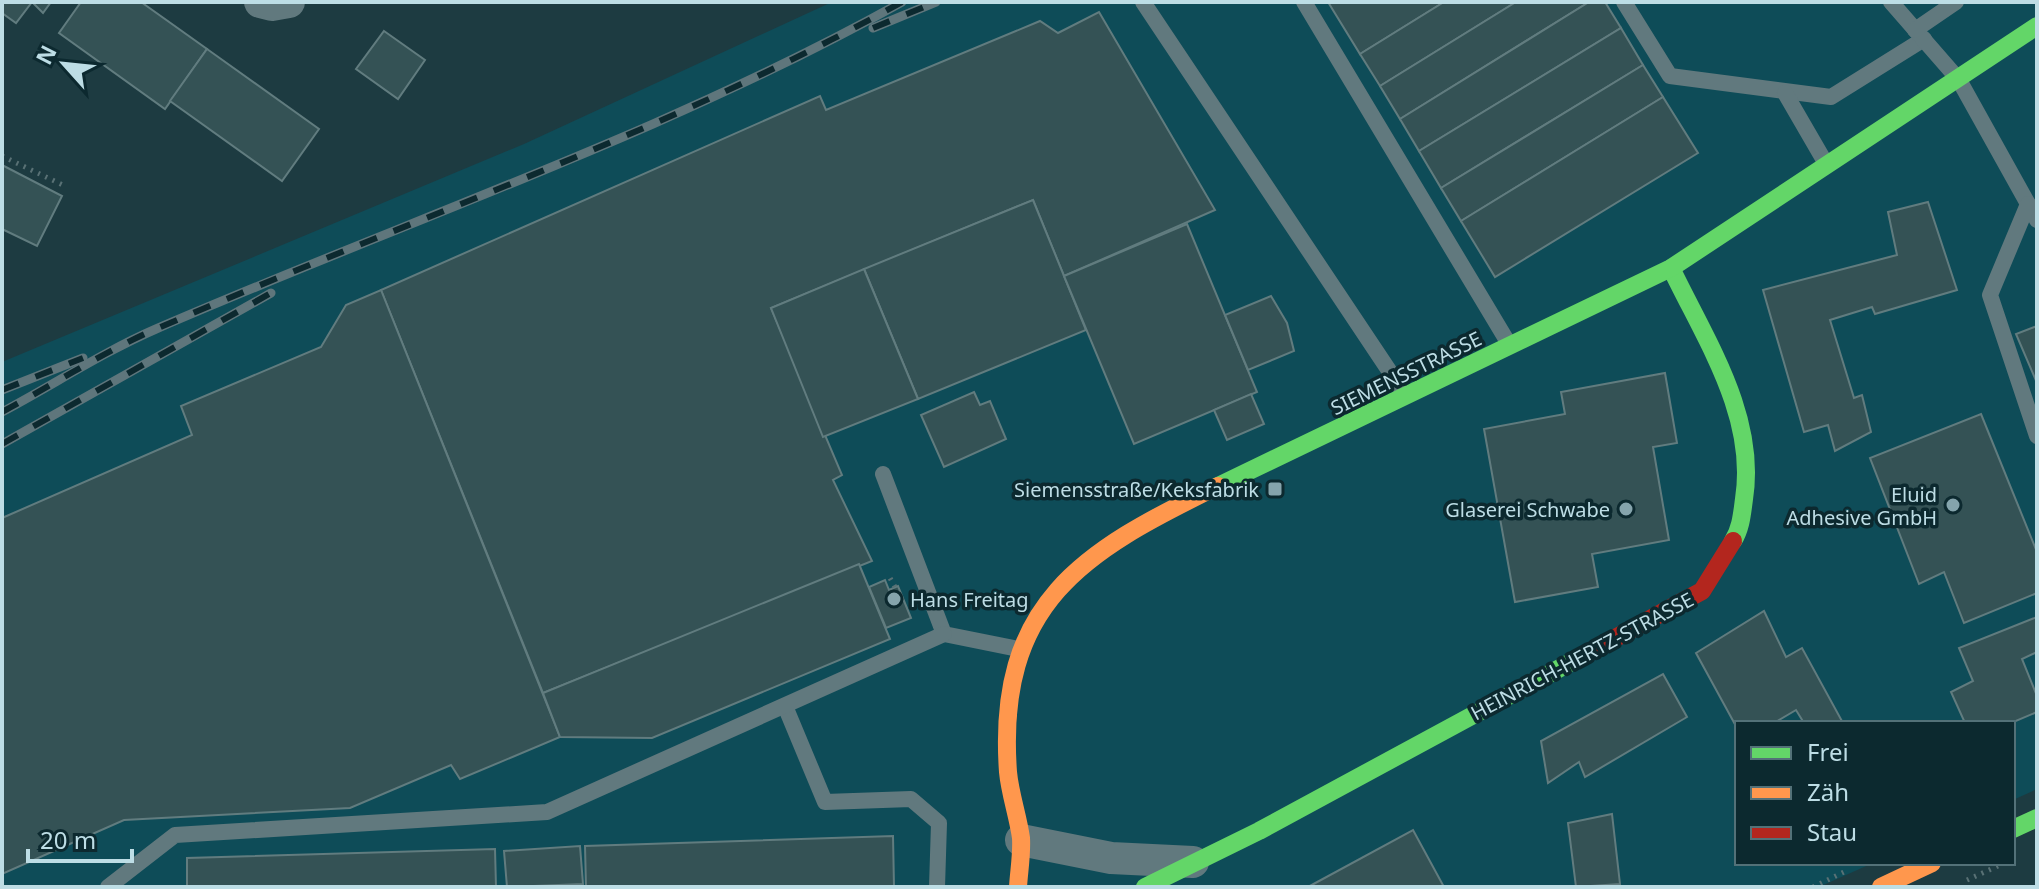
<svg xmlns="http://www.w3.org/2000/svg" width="2039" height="889" font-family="'Noto Sans',sans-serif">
	<rect width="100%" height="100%" fill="#1d3b41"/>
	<path fill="#0e4c58" d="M832,2H2037V789L2013,800V723H1737V863H1873L1819,887H2V362L524,144Z"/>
	<g fill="#345255" stroke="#617c7f" stroke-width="2">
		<path d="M2,2H32L16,23L2,13Z"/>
		<path d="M32,2H51L43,13Z"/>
		<path d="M81,2H141L207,49L165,109L59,33Z"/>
		<path d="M1328,2H1444L1360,54Z"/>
		<path d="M1444,2H1516L1380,86L1360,54Z"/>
		<path d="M1516,2H1589L1400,119L1380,86Z"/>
		<path d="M1589,2H1605L1621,28L1419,151L1400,119Z"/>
		<path d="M1099,12L1215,210L1064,276L1033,200L771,308L842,475L833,480L872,561L543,693L381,290L820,96L826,110L1040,21L1058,33Z"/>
		<path d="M1621,28L1643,65L1441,188L1419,151Z"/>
		<path d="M384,31L425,60L398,99L356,69Z"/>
		<path d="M207,49L319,129L282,181L170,101Z"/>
		<path d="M1643,65L1663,97L1461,221L1441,188Z"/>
		<path d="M1663,97L1698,153L1495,277L1461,221Z"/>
		<path d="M2,165L62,196L37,246L2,229Z"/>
		<path d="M1033,200L1086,330L918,399L864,269Z"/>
		<path d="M1928,202L1957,290L1875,314L1872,307L1830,320L1854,398L1862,395L1871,432L1835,451L1828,425L1804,432L1763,290L1897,255L1888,212Z"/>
		<path d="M1187,224L1257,392L1134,444L1064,276Z"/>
		<path d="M864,269L918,399L823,437L771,308Z"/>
		<path d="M381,290L560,737L460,779L451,765L350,808L124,820L2,874V518L192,435L181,406L321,347L346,305Z"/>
		<path d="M1271,296L1287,323L1294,351L1248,370L1225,315Z"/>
		<path d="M2037,326V383L2016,334Z"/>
		<path d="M1665,373L1677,443L1653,447L1669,540L1592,554L1598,587L1515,602L1484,429L1565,414L1561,392Z"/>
		<path d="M974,392L980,405L990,401L1006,439L944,467L921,415Z"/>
		<path d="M1251,394L1264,424L1227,440L1214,410Z"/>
		<path d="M1981,414L2037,552V593L1964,623L1944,572L1919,584L1870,458Z"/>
		<path d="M859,564L890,639L652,738L560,737L543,693Z"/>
		<path d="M885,580L889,590L898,586L911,618L886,628L869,587Z"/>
		<path d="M1764,611L1786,657L1802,648L1843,723H1804L1796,710L1774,723H1737V728L1696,653Z"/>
		<path d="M2037,617V652L2022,659L2037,696V712L2011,723H1965L1951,692L1973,681L1959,648Z"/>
		<path d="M1663,674L1687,717L1585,777L1579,762L1548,783L1541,741Z"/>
		<path d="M1612,814L1620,884L1576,887L1568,823Z"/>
		<path d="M1413,830L1444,887H1308Z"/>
		<path d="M893,836L894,887H586L585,846Z"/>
		<path d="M580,846L583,884L507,887L504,851Z"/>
		<path d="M495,849L496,887H187V858Z"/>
	</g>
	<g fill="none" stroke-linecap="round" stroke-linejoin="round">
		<g stroke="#597175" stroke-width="5" stroke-dasharray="2 6" stroke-linecap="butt">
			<path d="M2,156L67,187"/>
			<path d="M895,587L890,578L895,577"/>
			<path d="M1967,880L1998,866"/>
			<path d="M1813,887L1844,872"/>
		</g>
		<g stroke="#61797e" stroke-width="16">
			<path d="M1143,2L1404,393"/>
			<path d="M1304,2L1509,344"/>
			<path d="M1624,2L1670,76L1831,97L1924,39"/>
			<path d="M1891,2L1959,80L2037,220"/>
			<path d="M1915,30L1956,2"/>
			<path d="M1785,93L1825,162"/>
			<path d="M2028,204L1990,295L2037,436"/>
			<path d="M883,474L944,634L1018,649"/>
			<path d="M785,706L825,802L911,799L939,823L937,887"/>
			<path d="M108,887L175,835L547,812L944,634"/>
		</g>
		<g stroke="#61797e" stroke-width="32">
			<path d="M260,2L272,5L289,2"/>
			<path d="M1021,840L1111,858L1193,862"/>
		</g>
		<g stroke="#63d668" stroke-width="18">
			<path d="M1671,268C1706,341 1757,416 1744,499C1742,514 1741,528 1733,541"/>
			<path d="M1218,486L1671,268L2037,26"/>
			<path d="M2013,829L2037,818"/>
			<path d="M1145,887L1259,831L1584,655"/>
		</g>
		<g stroke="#ff974d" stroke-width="18">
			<path d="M1018,887C1019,871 1022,854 1021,838C1018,816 1010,794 1008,772C996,603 1082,552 1218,486"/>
			<path d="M1881,887L1932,863"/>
		</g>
		<path stroke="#b3261e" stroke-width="18" d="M1584,655L1702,591L1733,541"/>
		<defs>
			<g id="rail">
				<path d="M873,28L936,2"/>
				<path d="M2,390L83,358"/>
				<path d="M2,412C53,385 103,352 156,329C405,221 665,134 902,2"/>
				<path d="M2,444L271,293"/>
			</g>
		</defs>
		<use href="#rail" stroke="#5f767c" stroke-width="9"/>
		<use href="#rail" stroke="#0c292f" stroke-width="6" stroke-dasharray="18" stroke-linecap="butt"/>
	</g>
	<g fill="#85a4ac" stroke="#0c292f" stroke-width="3">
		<rect x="1267" y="481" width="16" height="16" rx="4"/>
		<circle cx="1953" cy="505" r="8"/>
		<circle cx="1626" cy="509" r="8"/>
		<circle cx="894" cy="599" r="8"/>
	</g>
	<g text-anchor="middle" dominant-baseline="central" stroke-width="7" stroke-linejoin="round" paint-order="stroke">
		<g font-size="20" fill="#bddde5" stroke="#0c292f">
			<text transform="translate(1406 373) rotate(-26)">SIEMENSSTRASSE</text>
			<text transform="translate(1582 656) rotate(-28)">HEINRICH-HERTZ-STRASSE</text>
		</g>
		<g font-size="20" fill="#bddde5" stroke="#0c292f" text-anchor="end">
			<text x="1259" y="489">Siemensstraße/Keksfabrik</text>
			<text x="1937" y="494">Eluid<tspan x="1937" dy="23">Adhesive GmbH</tspan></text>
			<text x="1610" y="509">Glaserei Schwabe</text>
			<text x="910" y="599" text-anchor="start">Hans Freitag</text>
		</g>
	</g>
	<rect width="2039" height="889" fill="none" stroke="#bddde5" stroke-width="8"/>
	<rect x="1735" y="721" width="280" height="144" fill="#0c292f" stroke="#537178" stroke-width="2"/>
	<rect x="1751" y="747" width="40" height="12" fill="#63d668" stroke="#537178" stroke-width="2"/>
	<text x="1807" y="761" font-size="24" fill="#bddde5">Frei</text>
	<rect x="1751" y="787" width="40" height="12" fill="#ff974d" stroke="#537178" stroke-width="2"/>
	<text x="1807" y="801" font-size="24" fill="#bddde5">Zäh</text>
	<rect x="1751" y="827" width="40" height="12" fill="#b3261e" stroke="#537178" stroke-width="2"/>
	<text x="1807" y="841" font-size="24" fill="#bddde5">Stau</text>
	<g transform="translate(64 64) rotate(297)" stroke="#0c292f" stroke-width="6" paint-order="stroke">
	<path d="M0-6L14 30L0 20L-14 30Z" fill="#bddde5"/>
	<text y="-12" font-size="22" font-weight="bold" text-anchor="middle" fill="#bddde5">N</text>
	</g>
	<path d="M28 849v12h104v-12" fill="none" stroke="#bddde5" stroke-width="4"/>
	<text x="40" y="849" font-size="24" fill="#bddde5" stroke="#0c292f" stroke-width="6" paint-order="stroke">20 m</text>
</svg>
